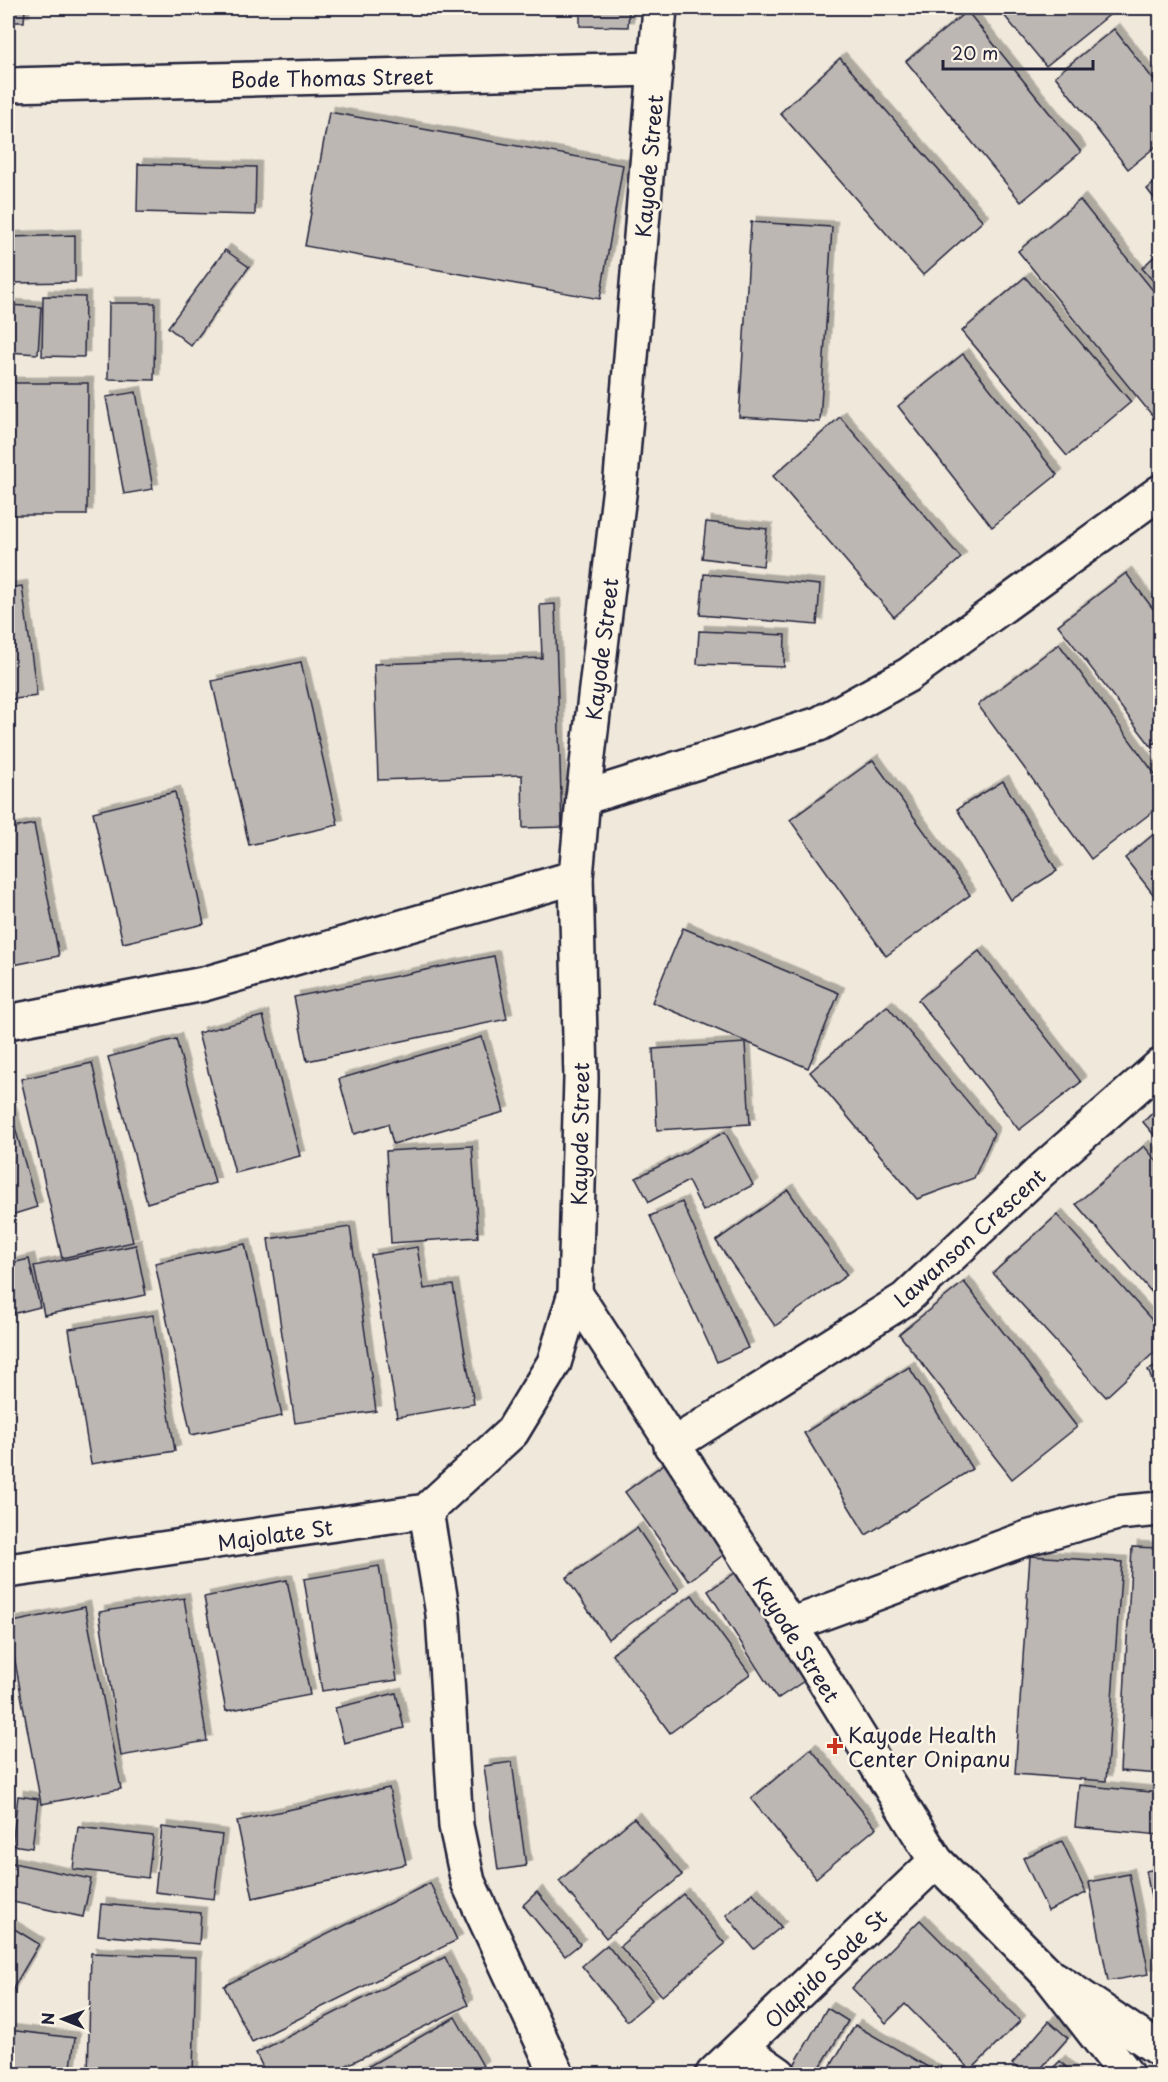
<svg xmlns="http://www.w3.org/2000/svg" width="1168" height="2082" font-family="'Playpen Sans',sans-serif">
	<defs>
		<filter id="shadow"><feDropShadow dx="5.5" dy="-5.5" stdDeviation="0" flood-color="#0004"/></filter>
	</defs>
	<rect width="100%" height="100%" fill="#efe8db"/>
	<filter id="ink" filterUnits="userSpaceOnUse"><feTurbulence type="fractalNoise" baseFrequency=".0167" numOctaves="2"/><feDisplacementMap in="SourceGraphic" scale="12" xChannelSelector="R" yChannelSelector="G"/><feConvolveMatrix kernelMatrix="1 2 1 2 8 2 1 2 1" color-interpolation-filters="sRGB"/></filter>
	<g filter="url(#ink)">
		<g fill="#bcb7b3" stroke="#22223b" stroke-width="1.5" filter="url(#shadow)">
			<path d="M8,8H25L24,22H8Z"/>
			<path d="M580,8H629L628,27L580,26Z"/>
			<path d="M998,8H1109L1113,12L1046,66Z"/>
			<path d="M967,11L1081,152L1021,202L906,61Z"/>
			<path d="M1114,29L1160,88V143L1128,169L1055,76Z"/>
			<path d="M840,58L983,221L923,275L780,113Z"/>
			<path d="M329,112L623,165L600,299L305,246Z"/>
			<path d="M138,164L256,167L255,215L137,212Z"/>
			<path d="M1160,178V206L1147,189Z"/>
			<path d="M1080,200L1160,299V416L1156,420L1018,251Z"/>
			<path d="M751,222L832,227L820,422L739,417Z"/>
			<path d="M75,235V282L12,283L11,237Z"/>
			<path d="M225,250L249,267L191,346L168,327Z"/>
			<path d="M1160,251V289L1142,268Z"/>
			<path d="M1025,277L1131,402L1067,456L962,331Z"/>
			<path d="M43,296L85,297L84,357L42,356Z"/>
			<path d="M109,303H155L154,380L108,379Z"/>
			<path d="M8,305L41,307L38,354L8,352Z"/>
			<path d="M963,354L1057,475L992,527L898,406Z"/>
			<path d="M8,383H88L87,515H8Z"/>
			<path d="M136,392L153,489L124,494L106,397Z"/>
			<path d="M840,417L961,558L894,617L773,476Z"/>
			<path d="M706,522L767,529L763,566L702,558Z"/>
			<path d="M1126,573L1160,618V738L1151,746L1058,625Z"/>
			<path d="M704,574L820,585L817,625L700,615Z"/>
			<path d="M22,586L37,696L8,700V588Z"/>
			<path d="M555,604L562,827L523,828L522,775L378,780L374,664L542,658L540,605Z"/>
			<path d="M699,631L785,635L784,667L697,664Z"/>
			<path d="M1059,644L1160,781V806L1091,859L978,705Z"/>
			<path d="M301,662L338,825L249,845L212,681Z"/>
			<path d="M873,760L970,895L886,956L790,820Z"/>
			<path d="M1003,781L1057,871L1011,900L957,809Z"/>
			<path d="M175,792L204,924L123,943L93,812Z"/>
			<path d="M34,824L59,956L8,966V829Z"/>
			<path d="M1160,829V903L1125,858Z"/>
			<path d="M683,928L839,993L808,1068L652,1002Z"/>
			<path d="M979,951L1081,1082L1019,1130L918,1000Z"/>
			<path d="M494,956L507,1019L307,1061L294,997Z"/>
			<path d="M887,1006L994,1133L974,1178L917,1199L810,1072Z"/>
			<path d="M263,1016L300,1156L235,1173L198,1033Z"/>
			<path d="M482,1037L504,1112L393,1144L388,1124L354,1134L339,1079Z"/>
			<path d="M176,1039L215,1183L147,1203L108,1057Z"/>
			<path d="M745,1043L750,1124L657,1130L653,1049Z"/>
			<path d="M92,1063L133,1242L62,1258L21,1079Z"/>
			<path d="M8,1102L37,1207L8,1216Z"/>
			<path d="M1160,1106V1142L1143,1122Z"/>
			<path d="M725,1132L753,1185L703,1211L688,1181L649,1202L636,1178Z"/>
			<path d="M472,1146L478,1237L391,1243L386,1151Z"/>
			<path d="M1144,1146L1160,1165V1302L1076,1204Z"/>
			<path d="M788,1190L847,1275L775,1326L716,1241Z"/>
			<path d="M682,1202L748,1348L717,1362L650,1216Z"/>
			<path d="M1057,1215L1160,1329V1347L1106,1397L993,1273Z"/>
			<path d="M350,1227L376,1411L295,1423L268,1239Z"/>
			<path d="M245,1244L282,1416L191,1435L155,1263Z"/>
			<path d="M136,1245L146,1295L44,1315L34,1266Z"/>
			<path d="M417,1247L424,1289L453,1285L474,1404L397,1417L371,1255Z"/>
			<path d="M29,1259L40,1307L8,1315V1264Z"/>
			<path d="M964,1282L1077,1427L1012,1479L899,1334Z"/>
			<path d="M153,1315L175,1451L91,1464L69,1329Z"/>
			<path d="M1160,1365V1400L1148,1370Z"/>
			<path d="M909,1367L972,1469L866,1535L804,1433Z"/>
			<path d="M664,1464L727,1552L689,1581L625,1492Z"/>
			<path d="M637,1528L679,1590L608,1639L566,1578Z"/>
			<path d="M1132,1547L1160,1548V1774L1120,1771Z"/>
			<path d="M1030,1556L1122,1562L1106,1781L1015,1774Z"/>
			<path d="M379,1566L397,1680L322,1691L304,1579Z"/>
			<path d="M738,1571L807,1679L777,1699L708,1591Z"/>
			<path d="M287,1580L310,1695L226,1711L204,1597Z"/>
			<path d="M692,1595L750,1674L670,1733L612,1654Z"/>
			<path d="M184,1598L207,1741L121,1756L99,1612Z"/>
			<path d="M85,1607L121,1789L41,1804L8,1623Z"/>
			<path d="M396,1693L404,1728L344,1743L335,1708Z"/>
			<path d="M811,1749L876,1828L816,1878L751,1799Z"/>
			<path d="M512,1762L526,1866L498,1870L484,1766Z"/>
			<path d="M1079,1785L1160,1793V1835L1075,1827Z"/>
			<path d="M389,1788L406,1864L253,1898L237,1821Z"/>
			<path d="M18,1796L38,1799L32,1848L12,1845Z"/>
			<path d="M634,1818L682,1875L606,1938L559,1881Z"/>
			<path d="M78,1827L153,1836L148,1878L73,1869Z"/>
			<path d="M162,1827L222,1835L214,1899L155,1892Z"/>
			<path d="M1062,1841L1086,1893L1048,1911L1023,1858Z"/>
			<path d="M8,1862L91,1879L83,1917L8,1901Z"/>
			<path d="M1160,1868V1943L1146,1871Z"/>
			<path d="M1129,1874L1149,1974L1108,1981L1089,1882Z"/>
			<path d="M430,1883L457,1940L252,2042L224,1986Z"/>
			<path d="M537,1892L580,1944L565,1956L523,1905Z"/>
			<path d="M753,1893L781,1927L754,1949L726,1915Z"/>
			<path d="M683,1894L725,1944L662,1996L620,1946Z"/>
			<path d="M101,1904L201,1913L199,1944L98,1935Z"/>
			<path d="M920,1920L1020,2021L971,2070L905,2004L886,2023L852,1988Z"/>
			<path d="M8,1925L39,1944L8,1997Z"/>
			<path d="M607,1945L652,2000L627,2021L582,1966Z"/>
			<path d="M91,1953L196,1957L193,2074H88Z"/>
			<path d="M445,1957L468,2005L329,2074H266L256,2053Z"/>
			<path d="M827,2008L848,2021L816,2074H811L794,2065Z"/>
			<path d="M455,2017L483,2066L468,2074H355Z"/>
			<path d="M1049,2021L1068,2038L1036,2074H1024L1012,2064Z"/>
			<path d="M855,2025L940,2074H826Z"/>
			<path d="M8,2030L75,2038L70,2074H8Z"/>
			<path d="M1060,2061L1073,2074H1047Z"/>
		</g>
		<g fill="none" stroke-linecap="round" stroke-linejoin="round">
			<defs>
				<g id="minor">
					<path d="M8,85L656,69"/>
					<path d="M583,798L819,724L908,675L1160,492"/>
					<path d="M8,1022L204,984L576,877"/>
					<path d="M671,1446L905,1299L1042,1170L1160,1066"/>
					<path d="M426,1511L443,1614L456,1826L468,1882L557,2074"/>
					<path d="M790,1625L1027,1538L1117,1513L1160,1509"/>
					<path d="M1055,1979L1160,2050"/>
					<path d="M743,2049L779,2074"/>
					<path d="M713,2074L936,1861"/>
				</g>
				<path id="tertiary" d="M575,1293L790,1625L936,1861L1049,1975L1126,2074"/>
				<path id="secondary" d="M8,1571L426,1511L512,1432L554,1363L575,1293L581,1078L576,877L583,798L621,478L660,8"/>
			</defs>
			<use href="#minor" stroke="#22223b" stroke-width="38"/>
			<use href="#tertiary" stroke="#22223b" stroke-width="38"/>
			<use href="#secondary" stroke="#22223b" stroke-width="38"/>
			<use href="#minor" stroke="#fcf5e5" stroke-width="33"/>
			<use href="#tertiary" stroke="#fcf5e5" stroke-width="33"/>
			<use href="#secondary" stroke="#fcf5e5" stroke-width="33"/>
		</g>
	</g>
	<path fill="#c8321e" stroke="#fcf5e5" stroke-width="2" d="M832 1737h6v6h6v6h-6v6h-6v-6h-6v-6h6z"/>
	<g text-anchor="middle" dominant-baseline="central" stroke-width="5" stroke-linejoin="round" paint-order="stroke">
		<g font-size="21" fill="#22223b" stroke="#fcf5e5">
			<text transform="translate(332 77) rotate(-1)">Bode Thomas Street</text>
			<text transform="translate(648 166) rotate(-85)">Kayode Street</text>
			<text transform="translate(601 649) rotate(-83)">Kayode Street</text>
			<text transform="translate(579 1134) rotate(-89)">Kayode Street</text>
			<text transform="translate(969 1237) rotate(-42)">Lawanson Crescent</text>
			<text transform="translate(275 1534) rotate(-8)">Majolate St</text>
			<text transform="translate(797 1639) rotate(58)">Kayode Street</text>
			<text transform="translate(825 1968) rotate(-44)">Olapido Sode St</text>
		</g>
		<g font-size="21" fill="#22223b" stroke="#fcf5e5" text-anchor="start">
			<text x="848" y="1734">Kayode Health<tspan x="848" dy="24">Center Onipanu</tspan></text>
		</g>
	</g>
	<rect width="1168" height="2082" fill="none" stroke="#fcf5e5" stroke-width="30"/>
	<rect x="15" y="15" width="1138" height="2052" fill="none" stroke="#22223b" stroke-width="2" filter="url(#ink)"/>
	<g transform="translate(63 2019) rotate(271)" stroke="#fcf5e5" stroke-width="4.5" paint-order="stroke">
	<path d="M0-4.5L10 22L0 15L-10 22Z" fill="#22223b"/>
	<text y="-9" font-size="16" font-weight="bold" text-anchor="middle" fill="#22223b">N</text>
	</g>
	<path d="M943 60v9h150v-9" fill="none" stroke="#22223b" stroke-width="3"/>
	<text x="952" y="60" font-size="18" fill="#22223b" stroke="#fcf5e5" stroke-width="4.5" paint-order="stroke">20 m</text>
</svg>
